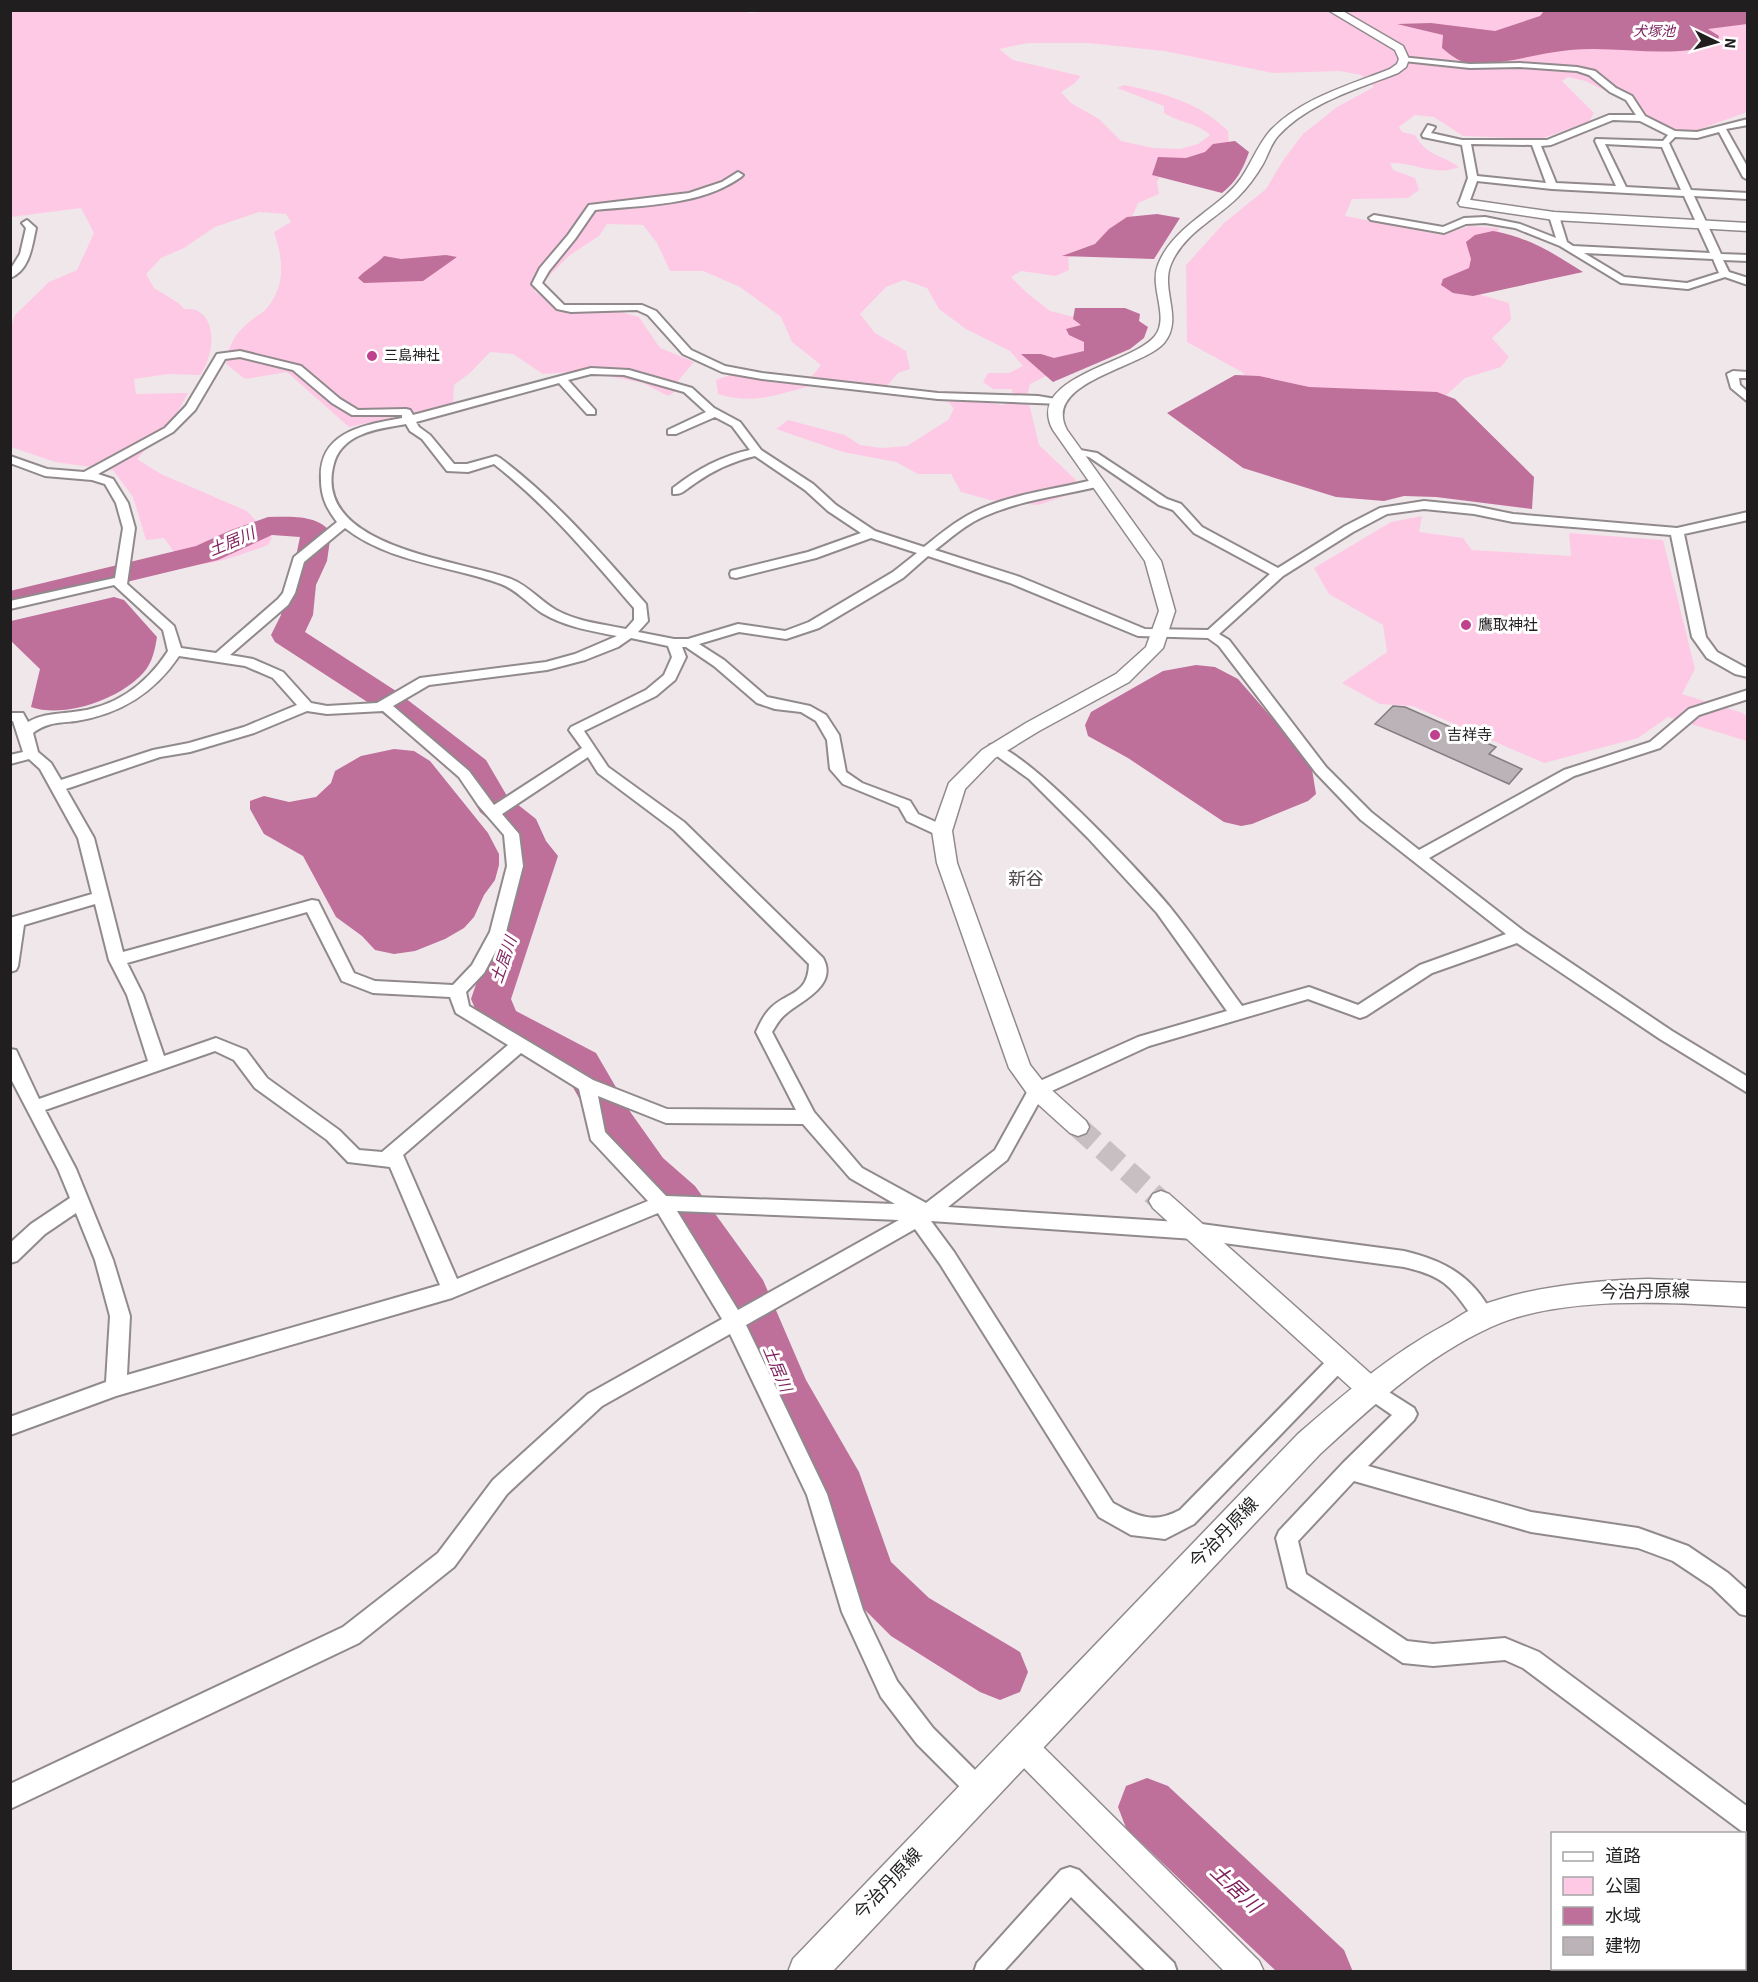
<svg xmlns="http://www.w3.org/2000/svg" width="1758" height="1982" font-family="'Source Sans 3','Noto Sans JP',sans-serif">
	<rect width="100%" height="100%" fill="#f0e7eb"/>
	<g fill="#fec9e4">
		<path d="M744,10L750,13L779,10H1708L1747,16V112L1695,131L1675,130L1648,118L1642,108L1585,81L1568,77L1562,81L1594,113L1589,122L1540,139L1463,136L1434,117L1415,115L1399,127L1402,132L1415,135C1429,158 1439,153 1459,167C1436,177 1414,162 1390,163L1393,170L1415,178L1419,190L1408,198L1352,199L1345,216L1442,235L1470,226L1498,228L1500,236L1457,288L1509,303L1511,320L1492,338L1509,357L1501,367L1465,378L1439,402L1255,388L1242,372L1187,342L1186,265L1224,223L1266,189L1284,159L1303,134L1337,107L1374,87L1361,75L1340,71L1273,73L1164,51L1088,43H1028L999,49L1013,60L1081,76L1075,83L1061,92L1071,103L1099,119L1121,141L1153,148L1180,149L1198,144L1210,135C1195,121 1181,124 1164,113V106L1117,88L1124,85C1163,93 1199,102 1228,131L1229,146L1187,161L1167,162L1157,182L1159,194L1138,203C1128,234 1096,247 1068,258L1069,270L1056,276L1021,271L1011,277L1027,293L1050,311L1078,318L1092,342L1090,354L1030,384L1027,395L1039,445L1076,480L1072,494L1038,505L990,500L961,492L951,474H918L896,462L843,452L776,429L788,420L845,435L860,445L882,448L907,446L948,420L954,409L948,401L967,399L1002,405L1014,402L1012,389H993L983,382L988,373H1009L1023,366L1010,351L966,329L939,309L927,288L904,280L886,287L860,314L875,333L906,351L910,369L898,373L885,388C870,386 849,379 834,381C791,387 763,408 718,394L716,380L733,374L776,383L812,376L821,365L792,342L781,317L740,287L703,271H670L657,243L643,225L607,224L599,236L570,255L534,291L567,313L618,311L639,317L660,348L694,362L678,381V390L668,396L643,383L583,371L543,374L513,354L490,352L470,373L454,385L453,404L349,427L287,372L245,379L226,364C228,343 237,331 253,319C258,315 264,312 268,307C286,283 283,259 274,232L291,222L286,214L259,212L215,227L184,248L161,258L146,274L154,288L180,304L184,309C188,309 194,309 198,311C219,323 212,360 200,375L168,374L134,379L136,394L188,393L174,419L137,459L161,474L247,511L272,538L268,545C239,555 212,567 180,565L177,556L164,538L146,540L133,497L113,470L55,462L11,447V327L15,315L49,282L77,270L94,233L81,208L11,217V11Z"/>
		<path d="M1422,516L1419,532L1463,538L1472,550L1571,556L1569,533L1663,540L1695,669L1682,694L1743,713L1747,717V741L1668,717L1638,738L1544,763L1413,706L1380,704L1342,683L1387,652L1383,625L1329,594L1314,568L1391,522Z"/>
	</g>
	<g fill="#be6f9a">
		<path d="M1544,11H1748L1747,24L1708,29L1719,36L1717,44C1669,60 1619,45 1570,50C1538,53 1507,64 1474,64C1461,64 1452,56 1442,48L1443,35L1397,24L1431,23L1495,31L1540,16Z"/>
		<path d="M1235,141L1249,152C1243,169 1237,181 1222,193L1152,175L1158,157L1186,158L1205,152L1213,144Z"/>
		<path d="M1157,214L1180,218L1154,259L1062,256L1095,244L1109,229L1127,217Z"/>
		<path d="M1493,231C1528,237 1553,253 1583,272L1473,296L1453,293L1441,285L1443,279L1469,268L1471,259L1466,242L1475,235Z"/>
		<path d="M446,255L457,257L423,281L364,283L358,278C366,269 376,265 384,256L401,259Z"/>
		<path d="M1075,308H1125L1140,314L1139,321L1148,327L1144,338L1130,349L1053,382L1021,354H1041L1054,358L1084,351V342L1069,335L1066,329L1081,325L1073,319Z"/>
		<path d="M1235,375L1259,376L1309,387L1437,392L1455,399L1534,477L1532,509L1436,497L1404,496L1384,501L1336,497L1243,468L1167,413Z"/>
		<path d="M114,597L124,600L157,637C155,650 152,663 144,672C121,699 64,719 31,707L40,669L11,641V621Z"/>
		<path d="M1196,665L1215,667L1238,679L1311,763L1316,794L1308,801L1252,824L1241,826L1224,822L1128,758L1088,736L1085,725L1091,712L1163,671Z"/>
		<path d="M394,749L414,751L430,761L488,833L499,854V865L495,880L484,895L474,917L464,928L445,939L415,951L394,954L375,950L362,936L336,917L303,856L264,834L250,809V801L264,796L289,802L316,797L331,783L335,771L361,756Z"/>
	</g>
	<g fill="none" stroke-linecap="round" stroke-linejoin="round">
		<g fill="#be6f9a" fill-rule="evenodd">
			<path d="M268,517C289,517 318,514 331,533L327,561L316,585L313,615L305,632L396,691L486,760L507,796L536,819L546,841L558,856L511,999L516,1011L596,1053L631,1113L663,1158L695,1186L763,1280L806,1380L859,1472L891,1562L929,1598L1020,1652L1028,1672L1020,1692L1000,1700L980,1692L891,1636L851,1596L818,1496L769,1406L726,1304L663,1212L631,1184L601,1137L566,1075L485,1032L471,999L519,859L510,846L506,834L480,812L459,775L372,705L275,642L271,635L281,615L284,585L295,561L300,537L272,535L218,560L10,610V591L196,546L231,530Z"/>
			<path d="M1147,1778L1168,1786L1344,1950L1353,1972H1277L1126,1828L1118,1807L1126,1786Z"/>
		</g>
	</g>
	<path fill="#bbb3b7" stroke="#847c80" stroke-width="1.5" d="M1393,706L1405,707L1496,747L1489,754L1522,769L1509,784L1375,724Z"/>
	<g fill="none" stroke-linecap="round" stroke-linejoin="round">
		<path stroke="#c7bfc2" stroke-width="22" stroke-dasharray="22 11" stroke-linecap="butt" d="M1078,1127L1161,1201"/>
		<defs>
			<g id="minor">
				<path d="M1401,57L1470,64L1520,63L1577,67L1595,71L1616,88L1632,96L1645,116L1675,131L1697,132L1748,119V125L1726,129L1748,168V180L1743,177L1719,132L1697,138L1675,137L1669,143L1691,190L1748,193V199L1694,196L1721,254L1748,255V261L1723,260L1729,272L1748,278V285L1725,277L1688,289L1621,283L1560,246L1515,228L1485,223L1466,224L1444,233L1371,220L1369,218L1374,215L1443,227L1464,218L1485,217L1520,224L1556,238L1549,216L1554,213L1559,216L1567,242L1573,246L1710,253L1684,196L1552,189L1477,181L1469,203L1461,205L1459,203L1468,178L1462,145L1423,137L1422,135L1428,125L1435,127L1431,133L1462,140H1547L1609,115H1636L1626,100L1610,92L1589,75L1577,71L1520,67L1470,68L1404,61H1401ZM1613,120L1640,121L1668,135L1663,141L1596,139L1595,141L1616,186L1556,183L1541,146L1551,145ZM1471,144L1532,145L1546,183L1477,176ZM1605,144L1662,147L1681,190L1626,187ZM1584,253L1713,259L1719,273L1687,283L1624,277Z"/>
				<path d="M738,172L743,175L741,177C700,206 644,205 595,210L575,239L549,271L542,283L564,305H642L656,311L691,350L725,366L762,373L938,393L1038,396L1062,400V404L938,399L762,379L722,372L683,354L648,315L637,310L571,312L557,309L532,284L540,268L568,235L589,205L689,193L722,182Z"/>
				<path d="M27,220L36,228C32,246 30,270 10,278V270L20,254L26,228L22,223Z"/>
				<path d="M240,351L301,366L340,399L358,410L406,409L410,410L413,415L591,368L629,370L692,388L714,408L740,422L761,450L813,484L836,505L875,531L924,547C940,534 956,521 974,512C1010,494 1058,489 1097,479L1101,480V486C1063,495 1021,500 985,516C966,524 951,538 935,550L1020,577L1145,629L1208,630L1270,574L1194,533L1173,510L1159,505L1089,457L1069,452V448L1097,453L1167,499L1181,504L1202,527L1278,568L1345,526L1380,508L1424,501L1474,506L1513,514L1677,528L1748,512V520L1684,534L1706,637L1717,652L1748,669V677L1735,674L1707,658L1692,637L1671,535L1513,522L1474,514L1424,509L1387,514L1353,532L1283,576L1219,634L1229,640L1326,767L1371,812L1419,850L1564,770L1650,742L1689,709L1748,690V699L1699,715L1660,748L1574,776L1429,858L1525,932L1672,1031L1748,1077V1093L1660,1039L1517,943L1432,973L1366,1016L1360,1018L1308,999L1149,1046L1043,1095L1007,1160L948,1207L1194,1223L1404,1251C1446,1261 1474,1277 1494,1317L1491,1323L1484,1325L1477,1323C1452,1289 1448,1277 1404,1267L1194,1239L931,1221L954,1252L1113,1503C1138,1517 1154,1524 1180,1510L1332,1355L1339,1352L1346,1355L1349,1361L1346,1367L1194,1524L1165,1539L1131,1535L1099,1517L940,1264L915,1229L746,1325L827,1494L863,1610L897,1681L933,1728L986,1781L990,1789L986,1797L978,1801L970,1797L917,1744L881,1697L842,1612L807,1495L730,1334L602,1406L507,1494L454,1567L359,1643L10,1809V1784L343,1627L438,1553L493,1480L588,1394L722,1319L658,1213L452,1298L116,1396L10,1435V1417L106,1382L110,1316L95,1260L76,1213L45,1234L17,1261L10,1263V1243L31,1224L70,1198L58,1169L10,1077V1049L16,1050L39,1099L148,1061L127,995L109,960L95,904L24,925L18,966L16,970L10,972V918L92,894L78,838L40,769L29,759L10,764V755L23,752L13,721H10V713H23L28,722C42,714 57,714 73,712C114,708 146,685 168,651L163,630L114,585L10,609V601L115,578L123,528L116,503L105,484L92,480L45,476L10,463V456L47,469L84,472L165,428L186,406L217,354ZM240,357L293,370L332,403L352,415H402V418C365,425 318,431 321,480C321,497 327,509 337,522L294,557L283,593L278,599L216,653L181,648L174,626L127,584L135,528L128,503L113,479L98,474L173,432L195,410L225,359ZM591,374L624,375L684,392L706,412L668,430V434H676L715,417L732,426L750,450C721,456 696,470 673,488V494C682,495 686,489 694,484C712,471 733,461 755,456L805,490L828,511L861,533L808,552L731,571L730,574L731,577L736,578L816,558L871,538L917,553L893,572L809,622L785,631L738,624L688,639H674L638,632L648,621L646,604C600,552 556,500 500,458L496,456L467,464H454L430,435L419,427L416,422L559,383L587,414H595V410L568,380ZM406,424L410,431L422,439L447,471L468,472L494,464C548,506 590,557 634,608V620L626,629C602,624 578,622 556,610C540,601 529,586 511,579C460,560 315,548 333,467C340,433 377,429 406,424ZM345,528C390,563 449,565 501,584C517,590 528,604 542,613C565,627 592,631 617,636L575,654L546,662L420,678L377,703L327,706L311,703L283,672L253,659L230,655L288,605L295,593L304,562ZM928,556L1010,583L1138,636L1208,638L1219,646L1316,773L1361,820L1506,934L1420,965L1358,1005L1309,987L1242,1006C1218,973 1195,938 1169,906C1148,880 1016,738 990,745L988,748L990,751L1029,779L1088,838L1157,913L1227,1011L1138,1037L1031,1085L995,1150L926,1203L862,1168L814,1112L772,1032C777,1024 780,1018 787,1013C803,1000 838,985 823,958L684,822L608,767L584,731L656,696L675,680L686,657L682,647H686L714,666L757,703L775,709L801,712L816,721L827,740L830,769L843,784L899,807L907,821L937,835H947L950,831L947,827L918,814L910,801L862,783L846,772L839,735L826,715L810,706L767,697L724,660L699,644L739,632L786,639L819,628L903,578ZM631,638L668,646L672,657L664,675L646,690L571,727L569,730L582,748L494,805L469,771L393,706L429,685L547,670L585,660L618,647ZM179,656L245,666L273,678L297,705L244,727L189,743L153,750L61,780L51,763L38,752L33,733C47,722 59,723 76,721C121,714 154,693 179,656ZM307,711L327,714L383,711L459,777L478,805L504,835L507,866L490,932L472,965L453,985L375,981L354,973L318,901L312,900L123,952L94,838L66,789L160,757L190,752L254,733ZM588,757L598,773L674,830L809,964C808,997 785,991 768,1011C763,1017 759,1025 756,1032L796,1110L667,1109L593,1080L469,1006L466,992L484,973L506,932L523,866L519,834L502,814ZM307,912L342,981L373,993L450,997L456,1013L508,1045L382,1152L359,1150L339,1130L267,1078L246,1050L216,1038L164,1056L143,995L127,963ZM215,1051L234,1060L255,1088L327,1140L348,1162L390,1167L440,1285L127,1375L130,1316L113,1260L76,1169L45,1110ZM521,1053L579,1089L591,1140L648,1201L457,1279L403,1155ZM598,1096L666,1123L803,1124L850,1178L895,1204L666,1196L605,1132ZM677,1211L899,1220L738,1310Z"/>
				<path d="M1733,371L1748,372V378H1739L1740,385L1748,392V402L1731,388L1727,374Z"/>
				<path d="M1370,1380L1414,1408L1417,1414L1414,1420L1368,1466L1531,1512L1638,1528L1688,1546L1728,1573L1748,1591V1616L1740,1614L1712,1587L1673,1561L1638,1548L1531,1532L1354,1481L1298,1541L1306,1574L1407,1641L1433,1644L1505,1638L1539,1652L1748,1807V1834L1740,1830L1523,1668L1505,1660L1433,1666L1403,1663L1288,1587L1276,1538L1279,1531L1343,1463L1392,1415L1363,1395L1360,1389L1363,1383Z"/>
				<path d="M1070,1867L1079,1870L1174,1963L1177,1972H1147L1071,1897L1003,1972H974L977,1963L1061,1870Z"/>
			</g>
			<g id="tertiary">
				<path d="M1328,10H1341L1403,46L1409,59L1406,67L1398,73C1357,89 1308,103 1278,136C1271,144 1268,155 1263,164C1256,176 1248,187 1238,197C1216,219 1184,233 1171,264C1160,290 1184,319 1164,343C1142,368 1041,382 1067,430L1161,561L1175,611L1163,648L1129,682L1039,731L995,758L965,789L952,831L957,863L1030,1065L1045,1084L1086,1121L1089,1127L1086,1133L1078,1136L1070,1133L1029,1096L1009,1068L937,863L932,831L949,783L982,750L1026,723L1116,674L1146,647L1159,611L1145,561L1053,430C1024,377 1133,364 1155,336C1170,317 1149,287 1158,265C1170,233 1203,216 1227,194C1248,176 1253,151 1270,131C1301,98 1350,85 1390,69L1397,64L1399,59L1395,50Z"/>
				<path d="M1464,199L1554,212L1748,223V231L1554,220L1460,206L1458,203Z"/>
				<path d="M1161,1191L1169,1194L1379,1381L1383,1389L1379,1397L1370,1400L1361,1397L1153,1208L1149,1201L1153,1194Z"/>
				<path d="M1022,1731L1032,1736L1259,1961L1264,1972H1225L1012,1756L1007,1746L1012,1736Z"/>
			</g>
			<path id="secondary" d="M1648,1279L1748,1283V1307C1672,1302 1560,1295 1491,1327C1427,1356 1371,1407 1320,1454L832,1972H788L793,1959L1298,1434C1344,1394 1391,1354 1445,1325C1456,1319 1466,1311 1477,1307C1532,1286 1590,1281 1648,1279Z"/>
		</defs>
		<use href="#minor" stroke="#918a8d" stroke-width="4"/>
		<use href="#tertiary" stroke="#918a8d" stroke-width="3"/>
		<use href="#secondary" stroke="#918a8d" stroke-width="3"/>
		<use href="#minor" fill="#fff" fill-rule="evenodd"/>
		<use href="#tertiary" fill="#fff" fill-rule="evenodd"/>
		<use href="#secondary" fill="#fff" fill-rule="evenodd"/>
	</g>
	<g fill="#c0418e" stroke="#fff" stroke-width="2">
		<circle cx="372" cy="356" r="6"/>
		<circle cx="1466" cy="625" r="6"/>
		<circle cx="1435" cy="735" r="6"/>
	</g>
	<g text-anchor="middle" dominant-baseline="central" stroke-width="6" stroke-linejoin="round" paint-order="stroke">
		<g font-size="14" font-style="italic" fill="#7e1e5b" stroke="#fff">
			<text x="1654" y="32">犬塚池</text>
		</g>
		<g font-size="14" fill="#211e1f" stroke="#fff" text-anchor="start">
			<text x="384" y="356">三島神社</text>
		</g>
		<g font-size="15" fill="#211e1f" stroke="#fff" text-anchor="start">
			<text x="1478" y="625">鷹取神社</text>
			<text x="1447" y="735">吉祥寺</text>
		</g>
		<g font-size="16" font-style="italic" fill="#7e1e5b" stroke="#fff">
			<text transform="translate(232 542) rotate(-23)">土居川</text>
			<text transform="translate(504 960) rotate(-71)">土居川</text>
			<text transform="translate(777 1369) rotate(67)">土居川</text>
		</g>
		<g font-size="18" fill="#4f484b" stroke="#fff">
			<text x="1026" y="879">新谷</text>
		</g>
		<g font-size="18" fill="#211e1f" stroke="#fff">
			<text transform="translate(1645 1292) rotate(-1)">今治丹原線</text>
			<text transform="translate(1224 1533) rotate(-46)">今治丹原線</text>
			<text transform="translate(888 1884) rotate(-47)">今治丹原線</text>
		</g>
		<g font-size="20" font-style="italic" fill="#7e1e5b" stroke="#fff">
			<text transform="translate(1235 1889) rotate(43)">土居川</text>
		</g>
	</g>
	<rect width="1758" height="1982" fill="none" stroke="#211e1f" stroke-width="24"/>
	<rect x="1551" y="1832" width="195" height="138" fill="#ffffff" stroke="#a6a5a5" stroke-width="1.5"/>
	<rect x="1563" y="1852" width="30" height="9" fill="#ffffff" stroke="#a6a5a5" stroke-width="1.5"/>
	<text x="1605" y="1862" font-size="18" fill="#211e1f">道路</text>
	<rect x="1563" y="1877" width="30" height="18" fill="#fec9e4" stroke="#a6a5a5" stroke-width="1.5"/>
	<text x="1605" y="1892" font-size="18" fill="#211e1f">公園</text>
	<rect x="1563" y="1907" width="30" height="18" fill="#be6f9a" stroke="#a6a5a5" stroke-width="1.5"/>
	<text x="1605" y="1922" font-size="18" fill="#211e1f">水域</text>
	<rect x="1563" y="1937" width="30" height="18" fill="#bbb3b7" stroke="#a6a5a5" stroke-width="1.5"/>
	<text x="1605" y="1952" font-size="18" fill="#211e1f">建物</text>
	<g transform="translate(1716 42) rotate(95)" stroke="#ffffff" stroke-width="4.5" paint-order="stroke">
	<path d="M0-4.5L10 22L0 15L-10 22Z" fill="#211e1f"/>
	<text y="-9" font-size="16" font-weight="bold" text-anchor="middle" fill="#211e1f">N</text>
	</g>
</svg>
